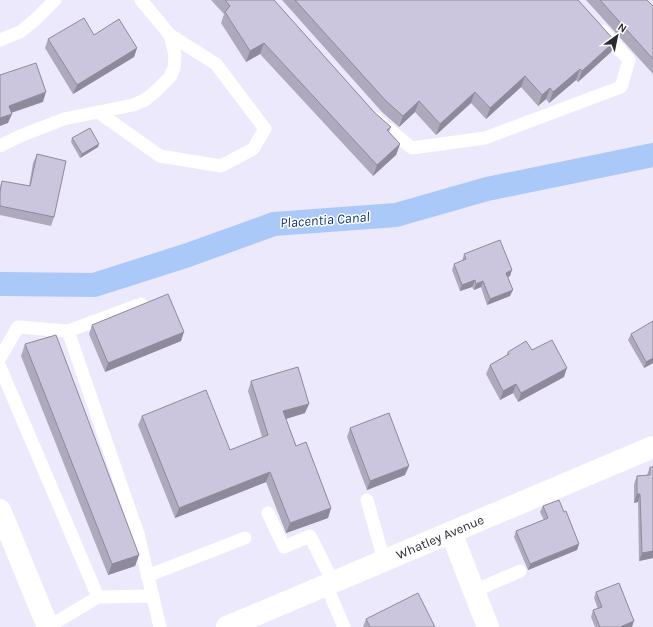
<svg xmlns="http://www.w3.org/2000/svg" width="653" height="627" font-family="Karla,sans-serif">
	<defs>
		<pattern id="water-waves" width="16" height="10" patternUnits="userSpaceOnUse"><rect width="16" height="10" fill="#aac8f8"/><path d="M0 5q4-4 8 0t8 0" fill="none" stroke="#93acd5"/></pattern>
	</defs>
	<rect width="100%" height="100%" fill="#ede9fc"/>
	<path fill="url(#water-waves)" d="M653,148V155L487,189Z"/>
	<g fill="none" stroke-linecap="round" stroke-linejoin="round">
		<path stroke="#aac8f8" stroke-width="24" d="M0,284L94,285L188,255L274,224L396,215L487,189L653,155"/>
		<g stroke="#fff" stroke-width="13">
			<path d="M0,40L20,32L35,20L55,0"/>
			<path d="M98,112L160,156L221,166L253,149L265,129L216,64L170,35"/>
			<path d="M376,119L412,148L485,138L621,87L629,60L603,31"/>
			<path d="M0,146L20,136L64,119L133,105L145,100L157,90L170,77L174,68L175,55L170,35L141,0"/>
			<path d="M68,331L138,534L160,627"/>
			<path d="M0,358L18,327L68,331L141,304"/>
			<path d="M0,367L98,597L153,596"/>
			<path d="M367,500L384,560"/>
			<path d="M268,513L284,547L310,536L333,582"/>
			<path d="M147,576L245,538"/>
			<path d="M326,585L344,627"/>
			<path d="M474,591L520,571"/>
			<path d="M48,627L98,597"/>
		</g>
		<path stroke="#fff" stroke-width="22" d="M451,532L488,627"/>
		<path stroke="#fff" stroke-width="22" d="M227,627L653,447"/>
		<path stroke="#fff" stroke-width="22" d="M0,510L48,627"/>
	</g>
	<g fill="#afa9be">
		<path d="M211,0H274L374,112L391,127L389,132L400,144L396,155L373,176L260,54L246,62L221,23L224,14Z"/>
		<path d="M282,0H578L615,41L611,52L578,82L576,80L549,103L546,99L538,106L521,87L486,119L471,103L436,135L415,112L399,127L382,112Z"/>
		<path d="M586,0H647L653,6V74Z"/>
		<path d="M94,35L137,48L134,57L73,94L45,48L48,39Z"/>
		<path d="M72,138L98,147L80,158L71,142Z"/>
		<path d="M37,154L54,217L51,226L0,215V187L2,181L29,186L33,163Z"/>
		<path d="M464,254L510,276L508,277L510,296L487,305L481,287L474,290L472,287L460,291L452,270L454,264L462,261Z"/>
		<path d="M92,325L181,341L105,372L89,334Z"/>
		<path d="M631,334L653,363L644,368L628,340Z"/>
		<path d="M25,344L139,555L135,566L108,575L21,356Z"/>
		<path d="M532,350L564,377L518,402L513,393L500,400L486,374L490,365L506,356L508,352Z"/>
		<path d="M251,381L305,413L286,419L296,446L331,508L328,518L286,533L266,482L175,518L138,425L142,416L230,450L262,437L248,391Z"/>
		<path d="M350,428L405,475L367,490L347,437Z"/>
		<path d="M650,467L653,558L639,561L638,502L634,503V484L637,476L647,475Z"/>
		<path d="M543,506L564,512L579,544L577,550L528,570L514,537L516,531L544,520L540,512Z"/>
		<path d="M596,592L632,627H595L591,617L593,610L598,609L594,598Z"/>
		<path d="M366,619L435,627H363Z"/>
	</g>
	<g fill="#8e8a9b">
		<path d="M615,41L611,52L578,82L582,71Z"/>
		<path d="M264,43L260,54L246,62L250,51Z"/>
		<path d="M137,48L134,57L73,94L77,85Z"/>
		<path d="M580,69L576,80L549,103L553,92Z"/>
		<path d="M525,76L521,87L486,119L490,108Z"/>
		<path d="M550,88L546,99L538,106L542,95Z"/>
		<path d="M46,92L43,102L5,115L9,106Z"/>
		<path d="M475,92L471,103L436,135L440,124Z"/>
		<path d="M419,101L415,112L399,127L403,116Z"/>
		<path d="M12,114L8,123L0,126V118Z"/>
		<path d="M99,144L98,147L80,158L82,154Z"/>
		<path d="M400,144L396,155L373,176L377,165Z"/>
		<path d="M512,270L510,276L504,279L506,273Z"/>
		<path d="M475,280L472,287L460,291L462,285Z"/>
		<path d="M483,281L481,287L474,290L476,284Z"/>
		<path d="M513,290L510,296L487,305L490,299Z"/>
		<path d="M184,332L181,341L105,372L108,363Z"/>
		<path d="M653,358V363L644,368L646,362Z"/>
		<path d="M567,368L564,377L518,402L521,393Z"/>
		<path d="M516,384L513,393L500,400L503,391Z"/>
		<path d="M309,404L305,413L279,421L283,411Z"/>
		<path d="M409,466L405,475L367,490L370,481Z"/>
		<path d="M270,472L266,482L175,518L179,508Z"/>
		<path d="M637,494H640L638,502L634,503Z"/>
		<path d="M331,508L328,518L286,533L290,523Z"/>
		<path d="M579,544L577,550L528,570L530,564Z"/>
		<path d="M653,551V558L639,561L642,553Z"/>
		<path d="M139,555L135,566L108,575L112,564Z"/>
		<path d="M634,621L632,627H620Z"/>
	</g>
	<g fill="#cbc5dd" stroke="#8e8a9b">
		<path d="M225,0H274L374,112L391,127L387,130L400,144L377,165L264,43L250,51L225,12L230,6Z"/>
		<path d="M295,0H578L615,41L582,71L580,69L553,92L550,88L542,95L525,76L490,108L475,92L440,124L419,101L403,116L386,101Z"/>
		<path d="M600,0H647L653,6V59Z"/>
		<path d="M84,18L94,35L119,19L137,48L77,85L48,39Z"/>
		<path d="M36,63L46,92L9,106L12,114L0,118V75Z"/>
		<path d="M90,128L99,144L82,154L72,138Z"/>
		<path d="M37,154L66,161L54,217L0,206V192L2,181L30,186Z"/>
		<path d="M500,240L512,270L506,273L513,290L490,299L483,281L476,284L475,280L462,285L454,264L466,259L464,254Z"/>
		<path d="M168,294L184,332L108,363L92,325Z"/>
		<path d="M653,321V358L646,362L631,334Z"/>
		<path d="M56,335L139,555L112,564L25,344Z"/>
		<path d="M552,340L567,368L521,393L516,384L503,391L490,365L509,354L508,352L526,341L532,350Z"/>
		<path d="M298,367L309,404L283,411L296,446L306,442L331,508L290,523L270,472L179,508L142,416L206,390L230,450L268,435L251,381Z"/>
		<path d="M389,413L409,466L370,481L350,428Z"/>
		<path d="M650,467H653V551L642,553L640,494H637V476L650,475Z"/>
		<path d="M559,500L564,512L566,511L579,544L530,564L516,531L548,518L543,506Z"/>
		<path d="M619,583L634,621L620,627H600L593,610L602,607L596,592Z"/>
		<path d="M418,593L435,627H370L366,619Z"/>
	</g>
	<g text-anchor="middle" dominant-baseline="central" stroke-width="3" stroke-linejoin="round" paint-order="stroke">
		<g font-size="13" fill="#2d2a33" stroke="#fff">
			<text transform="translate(440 537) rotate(-23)">Whatley Avenue</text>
		</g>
		<g font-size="14" font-style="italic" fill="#0b3478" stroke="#fff">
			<text transform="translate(325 220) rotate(-4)">Placentia Canal</text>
		</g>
	</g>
	<g transform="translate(617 36) rotate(33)" stroke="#ffffff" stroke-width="3" paint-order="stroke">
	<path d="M0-3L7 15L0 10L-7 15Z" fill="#2d2a33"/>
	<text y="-6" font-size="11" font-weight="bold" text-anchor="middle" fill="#2d2a33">N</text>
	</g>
</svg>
